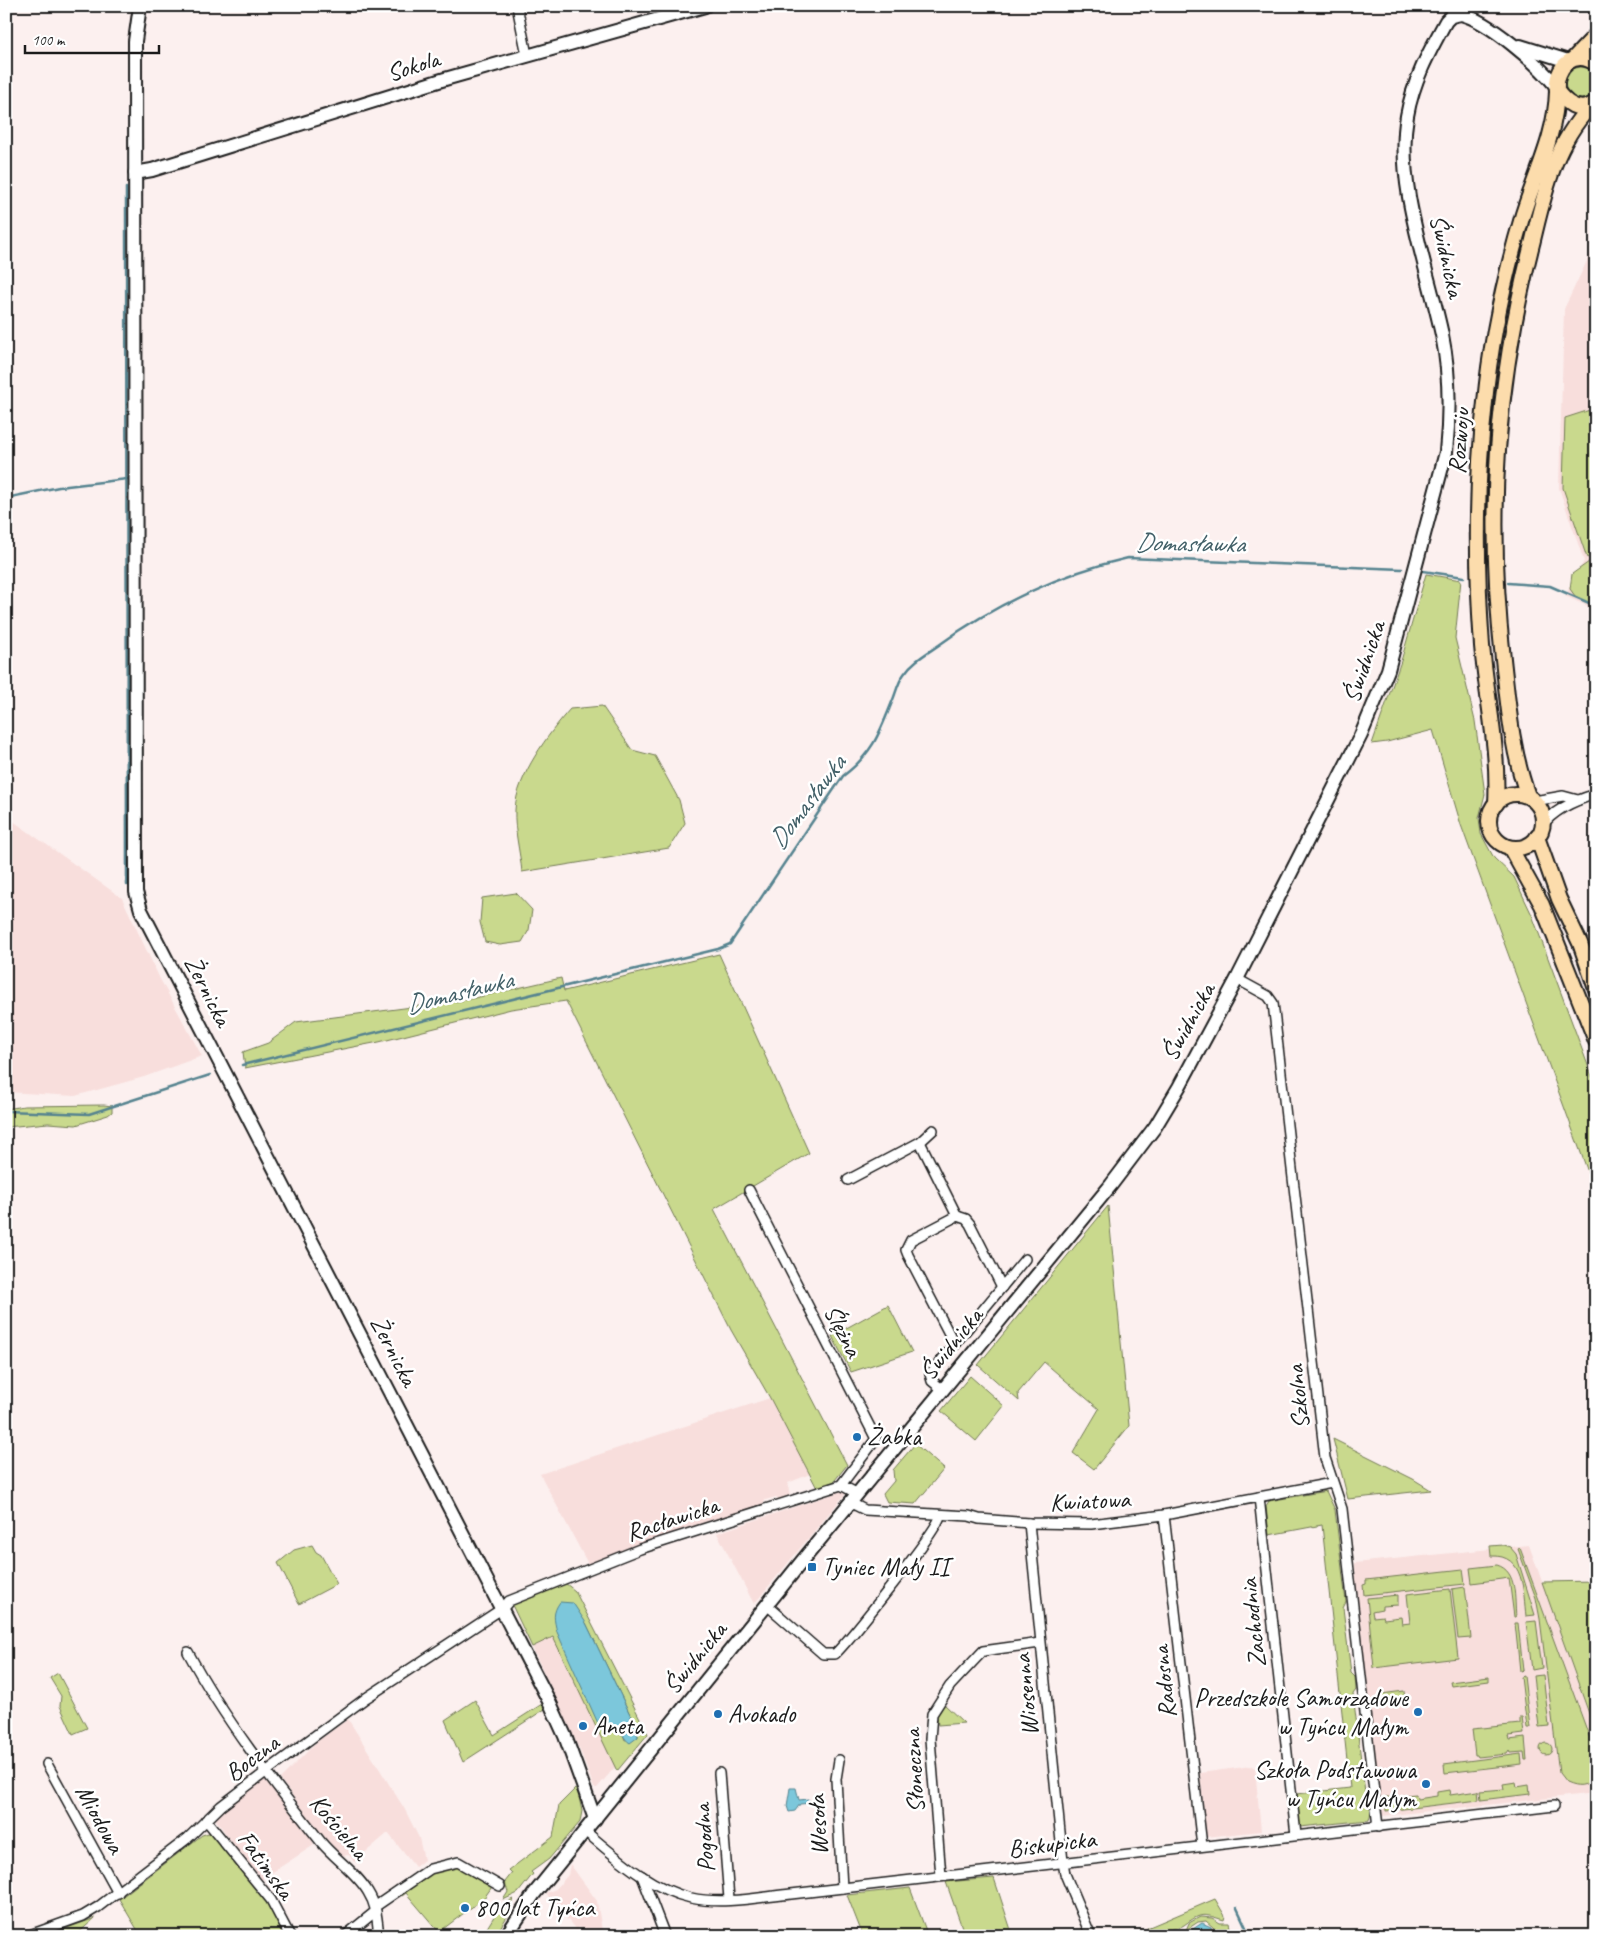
<svg xmlns="http://www.w3.org/2000/svg" width="1602" height="1942" font-family="Caveat,sans-serif">
	<rect width="100%" height="100%" fill="#fcf0ef"/>
	<filter id="ink" filterUnits="userSpaceOnUse"><feTurbulence type="fractalNoise" baseFrequency=".02" numOctaves="2"/><feDisplacementMap in="SourceGraphic" scale="10" xChannelSelector="R" yChannelSelector="G"/><feConvolveMatrix kernelMatrix="1 2 1 2 8 2 1 2 1" color-interpolation-filters="sRGB"/></filter>
	<g filter="url(#ink)">
		<g fill="#f8dedc">
			<path d="M1596,242V610L1565,596L1584,561L1559,488L1564,309Z"/>
			<path d="M6,816L122,898L160,979L202,1056L144,1077L75,1096L6,1092Z"/>
			<path d="M770,1398L810,1474L788,1483L790,1498L781,1501L776,1497L765,1500L762,1507L588,1564L540,1474Z"/>
			<path d="M842,1491L846,1493L754,1604L717,1533Z"/>
			<path d="M1529,1545L1596,1733V1793L1382,1816L1356,1599L1355,1563Z"/>
			<path d="M553,1637L616,1766L597,1788H594L582,1755L532,1647Z"/>
			<path d="M348,1719L404,1808L419,1838L424,1860L415,1867L388,1833L354,1862L349,1855L341,1856L316,1827L280,1779L318,1741Z"/>
			<path d="M1252,1766L1255,1768L1261,1831L1206,1837L1200,1773Z"/>
			<path d="M265,1777L271,1779L310,1835L314,1845L259,1881L214,1817Z"/>
			<path d="M570,1864L597,1901L603,1936H586L580,1927L576,1930L546,1893L556,1889L568,1875Z"/>
		</g>
		<g fill="#c9d98d" stroke="#727a54" fill-rule="evenodd">
			<circle cx="1581" cy="83" r="16"/>
			<path d="M1596,408V552L1587,558L1563,488L1565,418Z"/>
			<path d="M1596,557V607L1575,596L1570,589L1572,574Z"/>
			<path d="M1426,574L1461,580L1455,638L1475,721L1485,794L1479,818L1481,834L1494,858L1514,877L1532,915L1596,1087V1194L1461,825L1433,730L1387,742L1372,744L1401,661Z"/>
			<path d="M602,706L632,750L655,756L679,800L685,823L669,848L522,872C520,852 514,830 515,810C516,777 549,733 570,709Z"/>
			<path d="M516,893L532,910L529,930L522,942L500,945L485,942L480,922L482,898Z"/>
			<path d="M719,954L809,1153L714,1209L847,1465L831,1485L818,1490L770,1398L731,1330L566,1001L511,1009L379,1042L245,1068L243,1052L268,1043L296,1022L466,1000L561,978L564,991Z"/>
			<path d="M104,1105L112,1106V1112L108,1115L76,1125L48,1123L6,1127V1109L24,1106Z"/>
			<path d="M1108,1206L1129,1426L1094,1469L1073,1453L1099,1409L1044,1362L1018,1393L1019,1401L978,1365Z"/>
			<path d="M888,1305L912,1352L851,1372L832,1336Z"/>
			<path d="M970,1376L1004,1406L976,1441L941,1411Z"/>
			<path d="M1333,1439L1413,1479L1431,1490L1348,1499Z"/>
			<path d="M915,1444L944,1469L915,1504L887,1502L883,1494L894,1481L893,1470Z"/>
			<path d="M1326,1491L1335,1510L1346,1602L1343,1608L1351,1673L1355,1677L1356,1690L1353,1694L1365,1793C1371,1799 1372,1813 1369,1820L1300,1827L1297,1794L1350,1788L1322,1525L1269,1535L1266,1506L1269,1501Z"/>
			<path d="M312,1545L316,1552L321,1555L337,1584L299,1604L278,1563L294,1550Z"/>
			<path d="M1503,1545L1510,1547L1516,1554L1535,1615L1526,1616C1523,1592 1525,1554 1491,1556L1490,1546Z"/>
			<path d="M1520,1548L1596,1755C1596,1775 1591,1793 1566,1782L1559,1773L1540,1619L1536,1598L1518,1549Z"/>
			<path d="M1497,1565C1518,1571 1514,1599 1516,1617H1514L1509,1578L1472,1583L1470,1568Z"/>
			<path d="M1463,1569L1465,1584L1364,1595L1363,1585L1366,1584V1580Z"/>
			<path d="M1596,1581V1733L1542,1582Z"/>
			<path d="M565,1583L575,1591L648,1734L617,1771L553,1637L532,1647L512,1605L515,1602ZM586,1623L637,1729L638,1737L625,1740L621,1730L616,1726L602,1730Z"/>
			<path d="M1465,1587L1471,1638L1458,1639L1452,1589Z"/>
			<path d="M1450,1589L1458,1658L1374,1668L1367,1598L1398,1595V1605L1382,1606V1609L1372,1611L1373,1617L1383,1616L1384,1619L1401,1617L1402,1624L1410,1623L1407,1594Z"/>
			<path d="M1536,1621L1542,1668L1532,1670L1526,1622Z"/>
			<path d="M1515,1623H1518L1523,1670L1520,1671Z"/>
			<path d="M58,1673L87,1728L73,1734L60,1706L61,1696L50,1678Z"/>
			<path d="M1543,1675L1549,1726L1539,1727L1533,1676Z"/>
			<path d="M1524,1676L1530,1728H1527L1521,1677Z"/>
			<path d="M1489,1677V1681L1451,1686L1450,1682Z"/>
			<path d="M1404,1691L1405,1702L1383,1705L1381,1694Z"/>
			<path d="M475,1700L494,1735L542,1704L545,1709L463,1762L445,1720Z"/>
			<path d="M944,1704L964,1723L938,1725L937,1716Z"/>
			<path d="M1520,1717H1522L1524,1734L1508,1736L1509,1740L1525,1738L1527,1760H1525L1524,1752L1510,1753L1509,1751L1507,1754L1478,1757L1477,1755H1475L1472,1729L1520,1724Z"/>
			<circle cx="1546" cy="1749" r="6"/>
			<path d="M1521,1754L1522,1764L1445,1773L1444,1764Z"/>
			<path d="M1516,1782L1517,1787L1529,1785L1530,1794L1481,1800L1480,1791L1504,1789L1503,1784Z"/>
			<path d="M575,1789L578,1793L582,1811L580,1822L549,1859L531,1872L533,1874L518,1893L503,1900L508,1892L505,1882L512,1873L509,1870L553,1837L559,1805Z"/>
			<path d="M1449,1790L1450,1795L1478,1791L1479,1800L1386,1811L1385,1797H1389L1390,1802L1404,1800V1795L1416,1794L1417,1799L1437,1796V1792Z"/>
			<path d="M212,1832L267,1902L285,1936H141L119,1899L202,1835Z"/>
			<path d="M461,1866L494,1884L484,1898L439,1932L406,1893L402,1896L399,1891L430,1872Z"/>
			<path d="M994,1878L1013,1936H965L946,1882Z"/>
			<path d="M910,1888L928,1936H863L847,1895Z"/>
			<path d="M513,1899L508,1915L495,1936H482L501,1905Z"/>
			<path d="M1215,1899L1225,1916L1224,1920C1203,1914 1202,1912 1184,1925C1177,1930 1169,1927 1163,1936H1150L1147,1928Z"/>
			<path d="M1200,1917L1212,1918L1220,1923H1229L1232,1936H1215L1214,1928L1206,1921L1198,1922L1186,1930L1189,1923Z"/>
			<path d="M95,1918L75,1936H62L59,1931Z"/>
		</g>
		<g fill="#7bc7db" stroke="#55838f">
			<path d="M560,1602L573,1603L586,1623L637,1729L638,1737L630,1743C623,1739 623,1731 616,1726L601,1730L557,1632C554,1619 552,1613 560,1602Z"/>
			<path d="M790,1788H796L799,1800L808,1799L812,1803L800,1804L795,1811L789,1812L787,1806Z"/>
			<path d="M1202,1923L1211,1927L1213,1936H1175L1187,1933Z"/>
		</g>
		<g fill="none" stroke-linecap="round" stroke-linejoin="round">
			<g stroke="#55838f" stroke-width="2.5">
				<path d="M126,188L127,885"/>
				<path d="M6,498L59,487L127,479"/>
				<path d="M1423,571L1464,577"/>
				<path d="M1508,583L1550,586L1596,606"/>
				<path d="M242,1065L718,949L730,944L843,776C872,754 879,735 892,702C896,693 898,682 904,674C913,661 926,654 939,645C994,605 1061,573 1128,558L1402,569"/>
				<path d="M6,1111L89,1114L210,1075"/>
				<path d="M1237,1908L1250,1936"/>
			</g>
			<defs>
				<g id="street">
					<path d="M517,6L527,55"/>
					<path d="M1534,801L1563,796L1578,800"/>
					<path d="M1542,826C1554,809 1576,800 1596,794"/>
					<path d="M1237,979L1268,996L1273,1003L1325,1458L1342,1509L1378,1827"/>
					<path d="M920,1142L957,1216"/>
					<path d="M848,1180L920,1142L933,1130"/>
					<path d="M749,1190L876,1439L841,1485"/>
					<path d="M955,1345L908,1255L906,1250L911,1240L957,1216L966,1219L970,1224L1002,1287"/>
					<path d="M943,1390L932,1381L930,1374L1025,1259"/>
					<path d="M1259,1497L1296,1835"/>
					<path d="M851,1503L865,1510L969,1516L979,1519L1029,1523L1091,1524L1164,1515L1332,1483"/>
					<path d="M1164,1515L1202,1846"/>
					<path d="M1029,1523L1063,1862L1065,1874L1091,1936"/>
					<path d="M767,1605L823,1654H835C850,1639 939,1529 940,1516"/>
					<path d="M188,1652C224,1719 273,1782 321,1842C335,1859 357,1873 368,1892C377,1906 377,1920 379,1936"/>
					<path d="M839,1760L836,1779L842,1888"/>
					<path d="M47,1764L118,1893"/>
					<path d="M719,1773L729,1899"/>
					<path d="M206,1820L271,1900L290,1936"/>
					<path d="M585,1831C616,1857 650,1889 691,1898C723,1905 760,1897 791,1894L1554,1806"/>
					<path d="M642,1876L665,1936"/>
					<path d="M941,1876L930,1739L932,1714L950,1686L983,1651L1040,1643"/>
					<path d="M376,1906L430,1869L458,1862L500,1886"/>
					<path d="M27,1936L83,1916L98,1907L188,1838L221,1806L267,1771L366,1698L503,1608L509,1601L640,1549L841,1485L858,1494"/>
					<path d="M345,1936L376,1911"/>
				</g>
				<g id="secondary">
					<path d="M140,6L135,41L136,892L141,910L550,1703L565,1736L595,1819"/>
					<path d="M1520,46L1568,61"/>
					<path d="M135,173L152,170L445,79L705,6"/>
					<path d="M506,1936L534,1894L803,1560L1111,1185L1155,1127L1179,1087L1237,979L1361,735L1388,670L1446,452C1450,414 1450,374 1442,335C1428,268 1395,184 1407,116C1413,81 1429,52 1446,21L1451,16L1461,14C1489,21 1538,64 1556,86"/>
				</g>
				<g id="primary">
					<path d="M1574,58L1596,35"/>
					<path d="M1593,104C1579,114 1565,102 1557,91C1554,67 1575,48 1596,64"/>
					<circle cx="1516" cy="821" r="27"/>
					<path d="M1528,796C1512,753 1508,704 1503,659C1487,514 1496,385 1532,244C1544,195 1554,144 1590,107"/>
					<path d="M1496,804C1499,748 1487,701 1482,646C1476,565 1476,483 1485,402C1491,338 1505,275 1523,214C1536,173 1556,134 1557,91"/>
					<path d="M1537,837L1559,899L1580,943L1596,989"/>
					<path d="M1511,849L1542,905L1596,1041"/>
				</g>
			</defs>
			<use href="#street" stroke="#1c1c1c" stroke-width="12"/>
			<use href="#secondary" stroke="#1c1c1c" stroke-width="16"/>
			<use href="#primary" stroke="#1c1c1c" stroke-width="18"/>
			<use href="#street" stroke="#fff" stroke-width="9"/>
			<use href="#secondary" stroke="#fff" stroke-width="12"/>
			<use href="#primary" stroke="#fcdcac" stroke-width="14"/>
		</g>
	</g>
	<g fill="#1f6fb2" stroke="#fff" stroke-width="2">
		<circle cx="857" cy="1437" r="5"/>
		<rect x="807" y="1562" width="10" height="10" rx="2.5"/>
		<circle cx="1418" cy="1712" r="5"/>
		<circle cx="718" cy="1714" r="5"/>
		<circle cx="583" cy="1726" r="5"/>
		<circle cx="1426" cy="1784" r="5"/>
		<circle cx="465" cy="1908" r="5"/>
	</g>
	<g text-anchor="middle" dominant-baseline="central" stroke-width="5" stroke-linejoin="round" paint-order="stroke">
		<g font-size="25" fill="#1c1c1c" stroke="#fff">
			<text transform="translate(413 66) rotate(-17)">Sokola</text>
			<text transform="translate(1447 256) rotate(77)">Świdnicka</text>
			<text transform="translate(1459 441) rotate(-86)">Rozwoju</text>
			<text transform="translate(1364 662) rotate(-71)">Świdnicka</text>
			<text transform="translate(208 991) rotate(63)">Żernicka</text>
			<text transform="translate(1188 1022) rotate(-61)">Świdnicka</text>
			<text transform="translate(843 1331) rotate(63)">Ślężna</text>
			<text transform="translate(951 1344) rotate(-51)">Świdnicka</text>
			<text transform="translate(394 1351) rotate(63)">Żernicka</text>
			<text transform="translate(1298 1397) rotate(-96)">Szkolna</text>
			<text transform="translate(1090 1501) rotate(-3)">Kwiatowa</text>
			<text transform="translate(672 1519) rotate(-18)">Racławicka</text>
			<text transform="translate(1253 1623) rotate(-96)">Zachodnia</text>
			<text transform="translate(695 1658) rotate(-51)">Świdnicka</text>
			<text transform="translate(1164 1682) rotate(-96)">Radosna</text>
			<text transform="translate(1026 1695) rotate(-96)">Wiosenna</text>
			<text transform="translate(252 1758) rotate(-37)">Boczna</text>
			<text transform="translate(914 1771) rotate(-93)">Słoneczna</text>
			<text transform="translate(100 1819) rotate(61)">Miodowa</text>
			<text transform="translate(818 1825) rotate(-93)">Wesoła</text>
			<text transform="translate(339 1827) rotate(50)">Kościelna</text>
			<text transform="translate(704 1838) rotate(-94)">Pogodna</text>
			<text transform="translate(1052 1844) rotate(-7)">Biskupicka</text>
			<text transform="translate(266 1865) rotate(54)">Fatimska</text>
		</g>
		<g font-size="25" fill="#1c1c1c" stroke="#fff" text-anchor="start">
			<text x="867" y="1437">Żabka</text>
			<text x="822" y="1567">Tyniec Mały II</text>
			<text x="1408" y="1698" text-anchor="end">Przedszkole Samorządowe<tspan x="1408" dy="29">w Tyńcu Małym</tspan></text>
			<text x="728" y="1714">Avokado</text>
			<text x="593" y="1726">Aneta</text>
			<text x="1416" y="1770" text-anchor="end">Szkoła Podstawowa<tspan x="1416" dy="29">w Tyńcu Małym</tspan></text>
			<text x="475" y="1908">800 lat Tyńca</text>
		</g>
		<g font-size="26" font-style="italic" fill="#426068" stroke="#fff">
			<text transform="translate(1190 543) rotate(1)">Domasławka</text>
			<text transform="translate(807 802) rotate(-53)">Domasławka</text>
			<text transform="translate(459 992) rotate(-14)">Domasławka</text>
		</g>
	</g>
	<rect width="1602" height="1942" fill="none" stroke="#fff" stroke-width="25"/>
	<rect x="12" y="12" width="1577" height="1917" fill="none" stroke="#1c1c1c" stroke-width="2" filter="url(#ink)"/>
	<path d="M25 45v8h134v-8" fill="none" stroke="#1c1c1c" stroke-width="2.5"/>
	<text x="32" y="45" font-size="15" fill="#1c1c1c" stroke="#ffffff" stroke-width="4" paint-order="stroke">100 m</text>
</svg>
